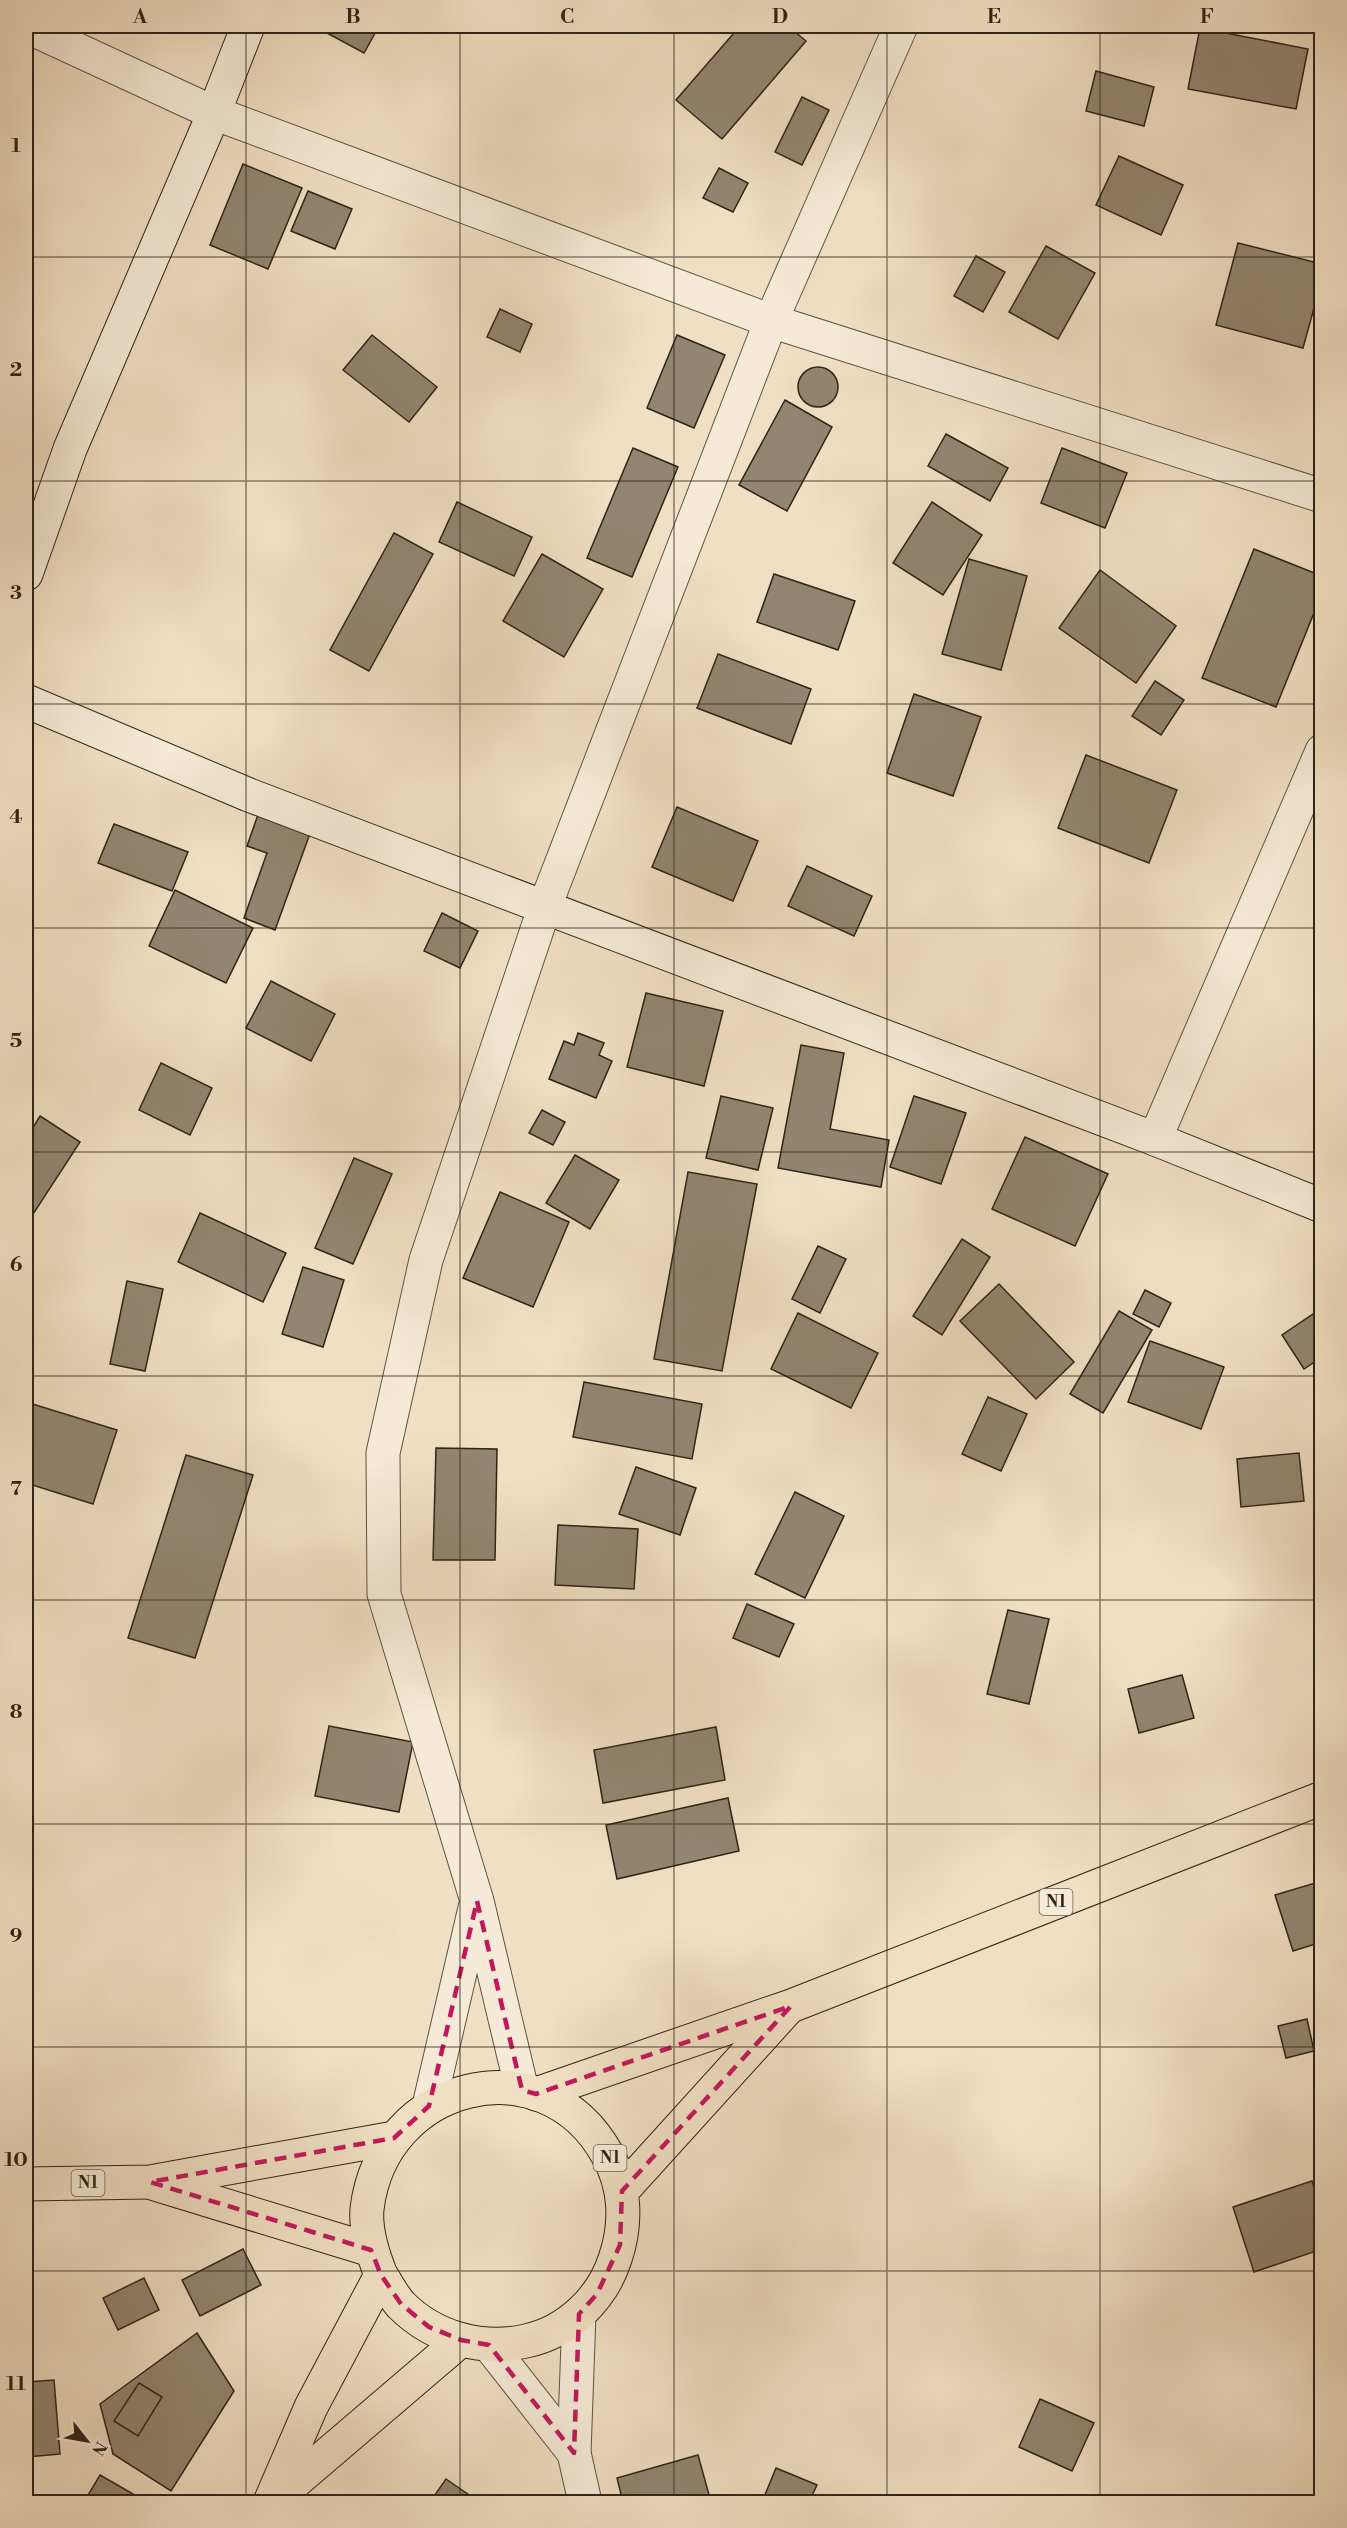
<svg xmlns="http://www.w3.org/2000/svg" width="1347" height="2528" font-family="'Libre Bodoni',serif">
	<rect width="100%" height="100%" fill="#f0dfc2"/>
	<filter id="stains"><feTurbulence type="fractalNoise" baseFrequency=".00333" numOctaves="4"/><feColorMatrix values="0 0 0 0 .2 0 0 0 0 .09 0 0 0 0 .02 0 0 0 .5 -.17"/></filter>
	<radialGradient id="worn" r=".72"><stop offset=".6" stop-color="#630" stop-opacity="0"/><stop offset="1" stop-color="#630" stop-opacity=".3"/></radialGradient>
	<g fill="#928571" stroke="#2d2419" stroke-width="1.5">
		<path d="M314,26H379L364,53Z"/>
		<path d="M740,26H788L806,41L722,139L676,100Z"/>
		<path d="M1200,28L1308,49L1296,109L1188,89Z"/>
		<path d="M1096,71L1154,87L1144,126L1086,111Z"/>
		<path d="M802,97L829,110L802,165L775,152Z"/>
		<path d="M1119,156L1183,185L1161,235L1096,205Z"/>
		<path d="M243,164L302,188L268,269L210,245Z"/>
		<path d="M719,168L748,183L733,212L703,198Z"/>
		<path d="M308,191L352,209L335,249L291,231Z"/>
		<path d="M1238,243L1322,264V279L1303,348L1216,325Z"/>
		<path d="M1046,246L1095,273L1058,339L1009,312Z"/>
		<path d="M976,256L1005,272L983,312L954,296Z"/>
		<path d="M500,309L532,324L520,352L487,337Z"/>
		<path d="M372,335L437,387L409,422L343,370Z"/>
		<path d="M677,335L725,355L694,428L647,408Z"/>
		<circle cx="818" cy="387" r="20"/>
		<path d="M785,400L832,427L787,511L739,485Z"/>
		<path d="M1321,419H1322V442L1314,440Z"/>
		<path d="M946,434L1008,468L990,501L928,466Z"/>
		<path d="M633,448L678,467L632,577L587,558Z"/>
		<path d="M1062,448L1127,473L1105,528L1041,503Z"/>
		<path d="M457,502L532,537L514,576L439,542Z"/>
		<path d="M932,502L982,535L943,595L893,563Z"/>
		<path d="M394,533L433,554L369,671L330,650Z"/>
		<path d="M1254,549L1322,576V593L1276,707L1202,678Z"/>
		<path d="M542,554L603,589L564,657L503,621Z"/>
		<path d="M969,559L1027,576L1001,670L942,654Z"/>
		<path d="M1100,570L1176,626L1136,683L1059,628Z"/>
		<path d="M774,574L855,601L838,650L757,622Z"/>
		<path d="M718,654L811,689L791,744L697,708Z"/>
		<path d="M1155,681L1184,700L1161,735L1132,716Z"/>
		<path d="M914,694L981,717L953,796L887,773Z"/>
		<path d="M1086,755L1177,790L1149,863L1058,828Z"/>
		<path d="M677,807L758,841L733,901L652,867Z"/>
		<path d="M260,809L312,828L275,930L244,918L267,853L247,846Z"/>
		<path d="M114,824L188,852L172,891L98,863Z"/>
		<path d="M807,866L872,896L854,936L788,906Z"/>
		<path d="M175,890L253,928L226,983L149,946Z"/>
		<path d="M442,913L478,931L460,968L424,951Z"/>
		<path d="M271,981L335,1014L311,1061L246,1028Z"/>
		<path d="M646,993L723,1011L704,1086L627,1067Z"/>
		<path d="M578,1033L604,1043L599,1055L612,1061L596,1098L549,1079L564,1041L574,1045Z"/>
		<path d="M801,1045L844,1053L830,1129L889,1140L881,1187L778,1168Z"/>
		<path d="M161,1063L212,1088L190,1135L139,1110Z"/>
		<path d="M721,1096L773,1108L758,1170L706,1158Z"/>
		<path d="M914,1096L966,1113L941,1184L890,1167Z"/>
		<path d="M542,1110L565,1122L553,1145L529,1133Z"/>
		<path d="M40,1116L80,1142L26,1225V1139Z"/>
		<path d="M1025,1137L1108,1174L1075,1246L992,1209Z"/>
		<path d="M575,1155L619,1180L590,1229L546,1203Z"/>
		<path d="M354,1158L392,1174L353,1264L315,1248Z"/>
		<path d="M688,1172L757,1184L722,1371L654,1359Z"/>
		<path d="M500,1192L569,1222L533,1307L463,1278Z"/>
		<path d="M200,1213L286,1253L263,1302L178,1262Z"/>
		<path d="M962,1239L990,1257L942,1335L913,1316Z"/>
		<path d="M818,1246L846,1259L820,1313L792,1299Z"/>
		<path d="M303,1267L344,1280L323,1347L282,1334Z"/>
		<path d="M127,1281L163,1289L145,1371L110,1364Z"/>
		<path d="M999,1284L1074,1362L1036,1399L960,1321Z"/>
		<path d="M1145,1290L1171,1303L1159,1327L1133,1314Z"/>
		<path d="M1322,1308V1357L1304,1369L1282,1335Z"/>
		<path d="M1119,1311L1152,1330L1103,1413L1070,1394Z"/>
		<path d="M798,1313L878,1353L851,1408L771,1369Z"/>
		<path d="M1150,1341L1224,1367L1201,1429L1128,1402Z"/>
		<path d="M584,1382L702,1404L692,1459L573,1437Z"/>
		<path d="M988,1397L1027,1414L1001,1471L962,1454Z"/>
		<path d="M26,1402L117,1430L93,1504L26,1483Z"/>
		<path d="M436,1448L497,1449L495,1560H433Z"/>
		<path d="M1299,1453L1304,1501L1241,1507L1237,1459Z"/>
		<path d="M186,1455L253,1475L195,1658L128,1638Z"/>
		<path d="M636,1467L696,1488L680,1535L619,1514Z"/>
		<path d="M795,1492L844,1516L805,1598L755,1574Z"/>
		<path d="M558,1525L638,1529L634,1589L555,1585Z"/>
		<path d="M747,1604L794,1624L779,1657L733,1638Z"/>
		<path d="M1008,1610L1049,1619L1029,1704L987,1694Z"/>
		<path d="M1182,1675L1194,1718L1139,1733L1128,1689Z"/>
		<path d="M329,1726L413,1742L399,1812L315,1796Z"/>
		<path d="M716,1727L725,1780L603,1803L594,1750Z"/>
		<path d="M728,1798L739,1851L617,1879L606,1825Z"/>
		<path d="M1322,1881V1942L1293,1951L1275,1895Z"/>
		<path d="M1307,2019L1314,2051L1286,2058L1278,2026Z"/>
		<path d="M1312,2181L1322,2211V2249L1254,2272L1233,2207Z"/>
		<path d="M243,2249L261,2285L200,2316L182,2280Z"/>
		<path d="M144,2278L159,2310L118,2330L103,2298Z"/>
		<path d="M197,2333L234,2391L171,2491L113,2454L100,2404Z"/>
		<path d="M54,2380L60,2454L26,2457V2382Z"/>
		<path d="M139,2383L162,2397L138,2436L114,2421Z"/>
		<path d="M1040,2399L1094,2423L1072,2471L1019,2447Z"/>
		<path d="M698,2455L711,2502H623L617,2478Z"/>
		<path d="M776,2468L817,2485L809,2502H762Z"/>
		<path d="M100,2475L147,2502H84Z"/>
		<path d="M446,2479L475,2499L473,2502H430Z"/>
	</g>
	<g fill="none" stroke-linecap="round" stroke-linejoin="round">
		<defs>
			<g id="street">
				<path d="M26,26L214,113L771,321L1322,496"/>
				<path d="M1155,1139L1322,751"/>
				<path d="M522,2090L477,1901L384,1594L383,1453L426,1260L545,906L771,321L901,26"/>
				<path d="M429,2106L475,1908"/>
				<path d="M579,2314L574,2453L585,2502"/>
				<path d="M489,2345L574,2453"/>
			</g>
			<g id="secondary">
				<path d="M26,574L70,449L214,113L248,26"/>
				<path d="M26,701L249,795L1155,1139L1322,1206"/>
			</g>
			<g id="highway">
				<path d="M536,2094L791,2006L1322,1798"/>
				<path d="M26,2184L150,2182L394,2138"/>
				<path d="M155,2184L371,2250"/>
				<path d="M622,2191L788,2008"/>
				<path d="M275,2499L461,2340"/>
				<path d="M270,2502L311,2407L381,2275C373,2255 365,2231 367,2209C382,2081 544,2041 607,2154C626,2186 627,2224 615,2259C602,2299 568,2332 526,2341C482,2351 434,2338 401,2305C393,2296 387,2284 381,2275"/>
			</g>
		</defs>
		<use href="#street" stroke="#5e5343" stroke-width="35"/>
		<use href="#secondary" stroke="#2d2419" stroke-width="35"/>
		<use href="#highway" stroke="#2d2419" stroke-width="35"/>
		<use href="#street" stroke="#f5ead7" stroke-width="33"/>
		<use href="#secondary" stroke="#f5ead7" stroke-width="33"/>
		<use href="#highway" stroke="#f0dfc2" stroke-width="33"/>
	</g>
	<path fill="none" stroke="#c2185b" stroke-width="4.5" stroke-dasharray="12 8" stroke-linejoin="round" d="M477,1901L522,2090L536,2094L791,2006L622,2191L620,2245L597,2294L579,2314L574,2453L489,2345L461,2340L429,2327L401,2304L381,2275L371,2250L150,2182L394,2138L429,2106Z"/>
	<path fill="none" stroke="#2d2419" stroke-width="1.5" stroke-opacity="0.55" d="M246,26V2502M460,26V2502M674,26V2502M887,26V2502M1100,26V2502M26,257H1322M26,481H1322M26,704H1322M26,928H1322M26,1152H1322M26,1376H1322M26,1600H1322M26,1824H1322M26,2047H1322M26,2271H1322"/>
	<g text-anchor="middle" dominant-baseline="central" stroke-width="5" stroke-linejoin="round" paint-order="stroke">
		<g fill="#f5ead7" stroke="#695f52" stroke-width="1.5">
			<rect x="1039.5" y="1889" width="33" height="26" rx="4.5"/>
			<rect x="593.5" y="2145" width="33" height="26" rx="4.5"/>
			<rect x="71.5" y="2170" width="33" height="26" rx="4.5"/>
		</g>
		<g font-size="16" font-weight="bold" fill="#2d2419">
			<text x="1056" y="1902">N1</text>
			<text x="610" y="2158">N1</text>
			<text x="88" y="2183">N1</text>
		</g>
	</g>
	<rect width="1347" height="2528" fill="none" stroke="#f0dfc2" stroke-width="66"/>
	<g transform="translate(87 2441) rotate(121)" stroke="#f5ead7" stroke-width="4.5" paint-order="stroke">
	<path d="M0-4.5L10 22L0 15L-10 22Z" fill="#2d2419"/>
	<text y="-9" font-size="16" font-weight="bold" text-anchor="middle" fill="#2d2419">N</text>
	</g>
	<rect x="33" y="33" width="1281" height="2462" fill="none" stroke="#2d2419" stroke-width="2"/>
	<g font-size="20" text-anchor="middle" font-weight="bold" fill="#2d2419">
		<text x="140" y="23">A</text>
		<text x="353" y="23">B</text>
		<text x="567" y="23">C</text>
		<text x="780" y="23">D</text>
		<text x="994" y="23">E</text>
		<text x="1207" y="23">F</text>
		<text x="16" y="152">1</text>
		<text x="16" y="376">2</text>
		<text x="16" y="599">3</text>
		<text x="16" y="823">4</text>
		<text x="16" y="1047">5</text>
		<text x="16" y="1271">6</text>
		<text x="16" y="1495">7</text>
		<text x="16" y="1718">8</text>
		<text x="16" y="1942">9</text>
		<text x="16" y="2166">10</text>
		<text x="16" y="2390">11</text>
	</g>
	<rect width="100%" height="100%" filter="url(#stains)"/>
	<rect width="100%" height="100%" fill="url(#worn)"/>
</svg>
